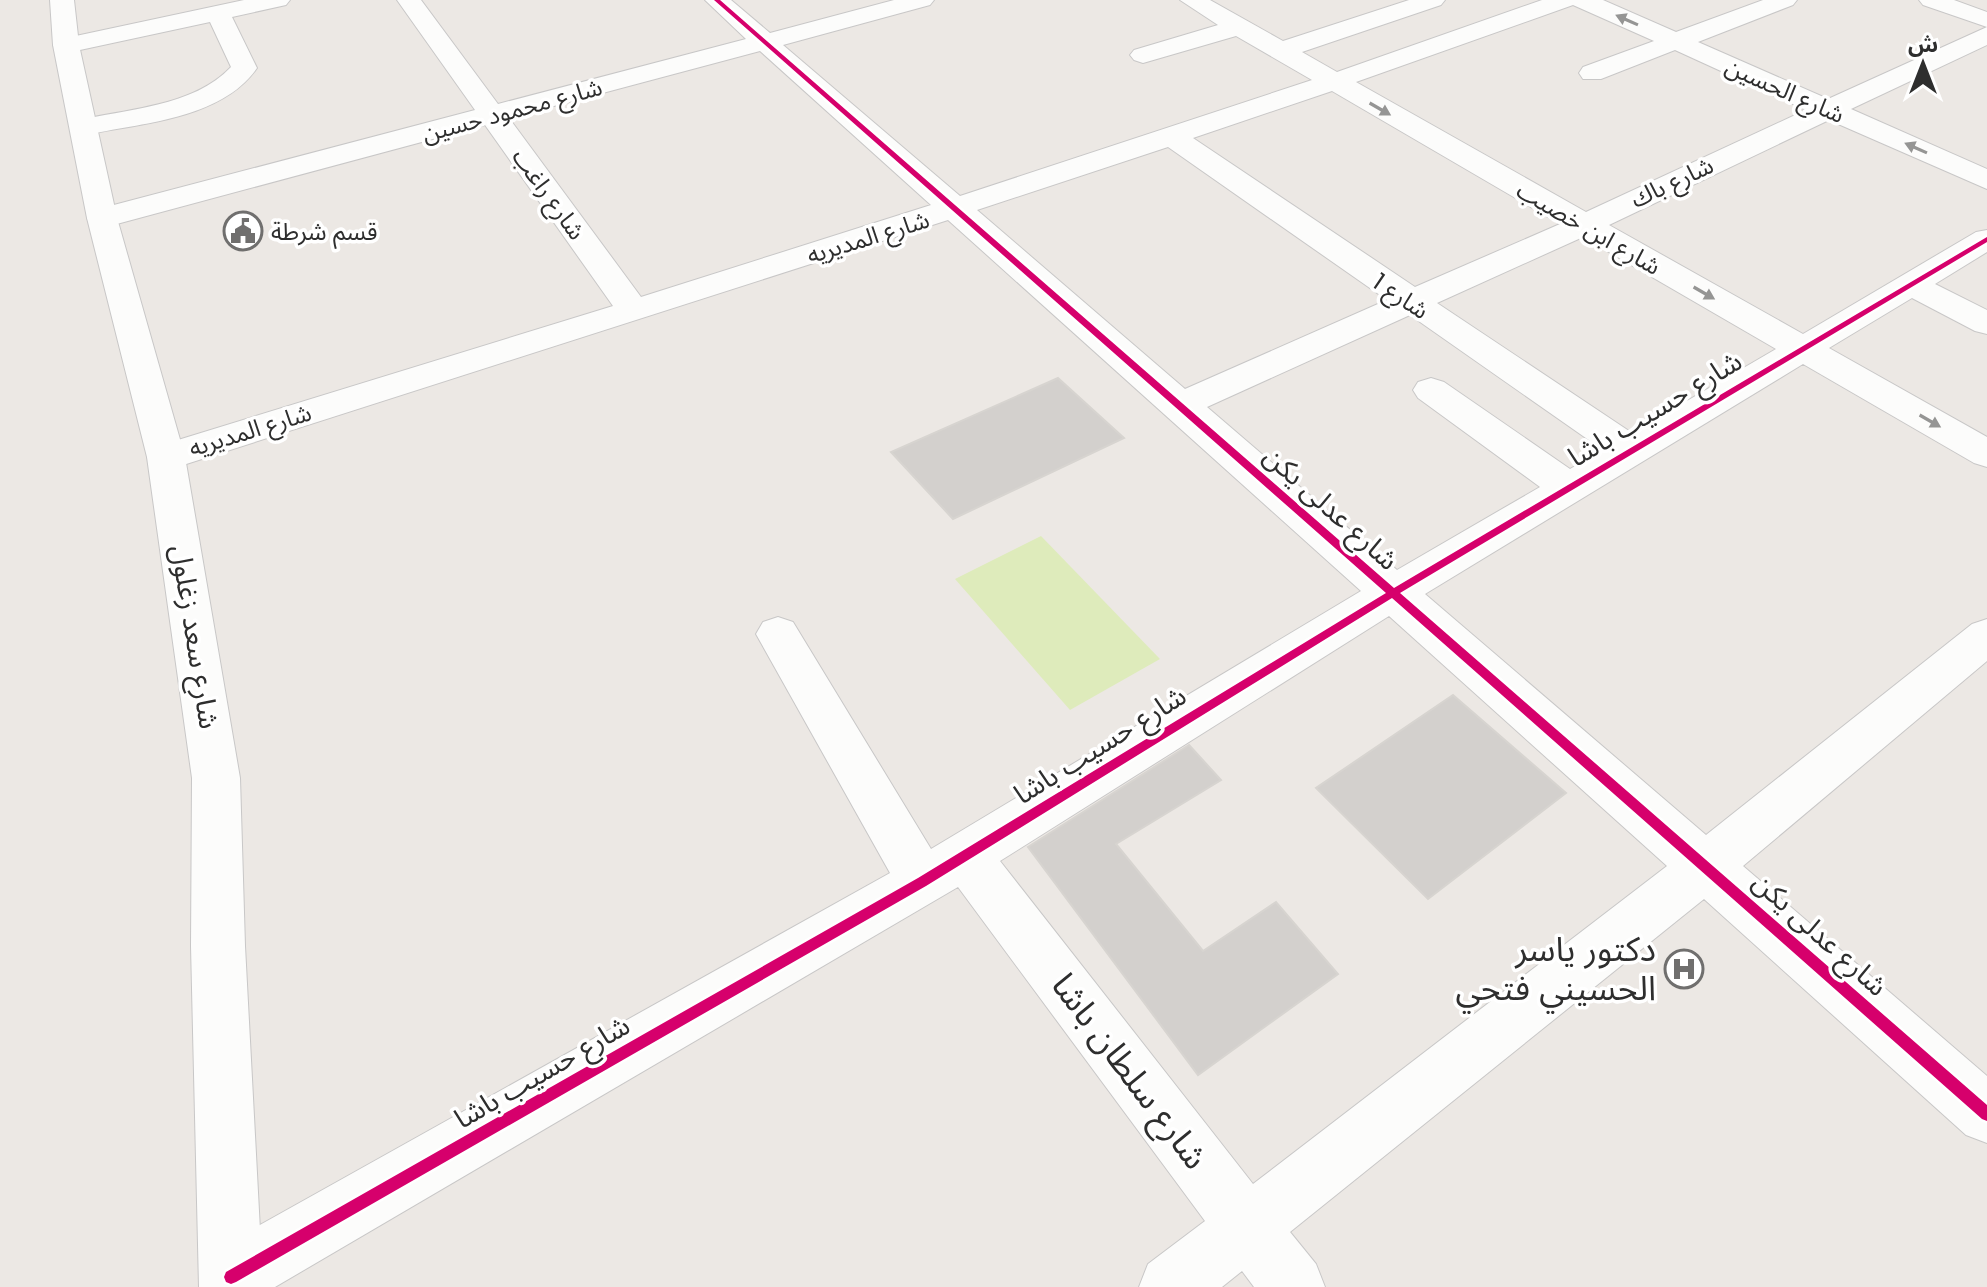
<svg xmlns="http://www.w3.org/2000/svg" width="1987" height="1287" font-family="Poppins,'Noto Sans Arabic',sans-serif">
	<rect width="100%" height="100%" fill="#ece8e4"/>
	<path fill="#deebbb" d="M1041,536L1160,659L1070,710L955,579Z"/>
	<g fill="#d3d0cd" stroke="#d7d4d0" stroke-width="2">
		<path d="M1058,378L1124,438L953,519L891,452Z"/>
		<path d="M1453,695L1566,793L1428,899L1316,788Z"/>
		<path d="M1189,745L1221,780L1116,844L1203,951L1276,902L1338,974L1198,1075L1028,847Z"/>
	</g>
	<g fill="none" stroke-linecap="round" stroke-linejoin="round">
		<defs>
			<g id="street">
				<path d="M244,0H290L286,5L232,17L257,68C222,119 141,123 85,135L75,133L71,127L75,121C125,109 194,107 231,67L210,22L66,53L57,50L53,45L57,40Z"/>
				<path d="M397,0H421L498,104L746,39L705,0H731L770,33L894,0H934L930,5L783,45L960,196L1312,80L1236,36L1143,63L1134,60L1130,55L1134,50L1218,25L1180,0H1210L1283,41L1409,0H1445L1441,5L1302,52L1337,72L1542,0H1603L1676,32L1763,0H1797L1793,5L1698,42L1828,99L1987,27V45L1851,109L1987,169V189L1829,120L1609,225L1803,334L1976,232L1987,230V252L1935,284L1987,310V334L1975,331L1912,298L1829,348L1987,437V467L1974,463L1803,364L1425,594L1706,835L1972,624L1987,619V661L1743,866L1987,1076V1143L1966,1135L1704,899L1290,1232L1316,1264L1325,1287H1254L1242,1271L1222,1287H1139L1148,1264L1205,1221L958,887L275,1287H203L199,1277L208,1254L890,873L756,634L763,622L778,617L793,622L931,849L1361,591L948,220L180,466L166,470L152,466L147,457L152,448L613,306L485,125L113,225L102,227L91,225L87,218L91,211L475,110ZM1573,5L1654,41L1583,67L1579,73L1583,79H1601L1675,50L1806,110L1586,212L1356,82ZM760,51L931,205L641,297L509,118ZM1332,91L1560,224L1415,287L1193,138ZM1168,147L1387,300L1185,389L977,210ZM1583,237L1776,349L1632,433L1437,303ZM1410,315L1603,450L1570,469L1444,382L1431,378L1418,382L1413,390L1418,398L1540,487L1397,570L1207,407ZM1389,616L1667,866L1253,1184L1000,861Z"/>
				<path d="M1919,0H1954L1987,12V27L1923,5Z"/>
			</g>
			<path id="secondary" d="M50,0H74L79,45L117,218L185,457L240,778L245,946L263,1287H199L191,946L192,778L147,457L87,218L53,45Z"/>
		</defs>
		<use href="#street" stroke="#c8c7c7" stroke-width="2"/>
		<use href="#secondary" stroke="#c8c7c7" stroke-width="2"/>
		<use href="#street" fill="#fcfcfb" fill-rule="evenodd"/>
		<use href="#secondary" fill="#fcfcfb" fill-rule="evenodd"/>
		<defs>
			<path id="cycleway" d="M714,0H720L1394,588L1987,237V242L1400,593L1987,1105V1121L1982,1119L1392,598L926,886L236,1282L231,1284L226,1282L224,1277L226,1272L918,878L1386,593Z"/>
		</defs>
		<use href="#cycleway" stroke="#fff" stroke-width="5"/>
		<use href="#cycleway" fill="#d6006c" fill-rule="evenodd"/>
	</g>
	<defs><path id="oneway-solid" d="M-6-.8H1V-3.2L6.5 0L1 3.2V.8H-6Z" transform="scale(2)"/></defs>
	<g fill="#959594">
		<use href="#oneway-solid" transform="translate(1627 20) rotate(-156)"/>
		<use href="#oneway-solid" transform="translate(1380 109) rotate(30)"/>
		<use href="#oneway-solid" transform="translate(1916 148) rotate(-156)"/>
		<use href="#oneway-solid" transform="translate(1704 293) rotate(30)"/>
		<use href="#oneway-solid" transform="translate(1930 421) rotate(30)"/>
	</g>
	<defs>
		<symbol id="civic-ring" viewBox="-11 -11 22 22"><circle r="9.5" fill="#fff" stroke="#706f6e" stroke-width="1.5"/><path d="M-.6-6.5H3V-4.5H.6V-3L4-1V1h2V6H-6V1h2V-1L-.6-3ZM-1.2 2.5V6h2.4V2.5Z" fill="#706f6e"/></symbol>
		<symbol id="hospital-ring" viewBox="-11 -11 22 22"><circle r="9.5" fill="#fff" stroke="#706f6e" stroke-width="1.5"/><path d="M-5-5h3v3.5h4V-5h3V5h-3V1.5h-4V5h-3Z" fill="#706f6e"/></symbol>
	</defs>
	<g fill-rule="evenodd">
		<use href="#civic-ring" x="221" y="209" width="44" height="44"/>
		<use href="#hospital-ring" x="1662" y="947" width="44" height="44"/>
	</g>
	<g text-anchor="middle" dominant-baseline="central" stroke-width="7" stroke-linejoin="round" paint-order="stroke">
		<g font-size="24" fill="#2e2e2e" stroke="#fff">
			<text transform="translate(1785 90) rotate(24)">شارع الحسين</text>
			<text transform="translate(512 110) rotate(-15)">شارع محمود حسين</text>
			<text transform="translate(1672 182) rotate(-25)">شارع باك</text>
			<text transform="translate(549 194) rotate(54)">شارع راغب</text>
			<text transform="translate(1589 228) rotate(30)">شارع ابن خصيب</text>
			<text transform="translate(868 237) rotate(-17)">شارع المديريه</text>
			<text transform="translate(1401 296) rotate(34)">شارع 1</text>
			<text transform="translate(250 430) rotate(-17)">شارع المديريه</text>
		</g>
		<g font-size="24" fill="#2e2e2e" stroke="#fff" text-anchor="start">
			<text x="271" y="231">قسم شرطة</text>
		</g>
		<g font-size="28" fill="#2e2e2e" stroke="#fff">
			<text transform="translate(1655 409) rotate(-31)">شارع حسيب باشا</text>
			<text transform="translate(1331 508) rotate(42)">شارع عدلى يكن</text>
			<text transform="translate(195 637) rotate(81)">شارع سعد زغلول</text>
			<text transform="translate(1100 745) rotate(-32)">شارع حسيب باشا</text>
			<text transform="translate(1820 934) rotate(42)">شارع عدلى يكن</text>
			<text transform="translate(542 1072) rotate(-30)">شارع حسيب باشا</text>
		</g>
		<g font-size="34" fill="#2e2e2e" stroke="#fff" text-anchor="end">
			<text x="1656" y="949">دكتور ياسر<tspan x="1656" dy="39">الحسيني فتحي</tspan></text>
		</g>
		<g font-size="34" fill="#2e2e2e" stroke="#fff">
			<text transform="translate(1130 1071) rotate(53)">شارع سلطان باشا</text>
		</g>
	</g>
	<g transform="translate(1923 64)" stroke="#ffffff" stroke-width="6" paint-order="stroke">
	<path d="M0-6L14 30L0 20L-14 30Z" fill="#2e2e2e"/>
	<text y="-12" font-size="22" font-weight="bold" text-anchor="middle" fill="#2e2e2e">ش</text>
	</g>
</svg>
